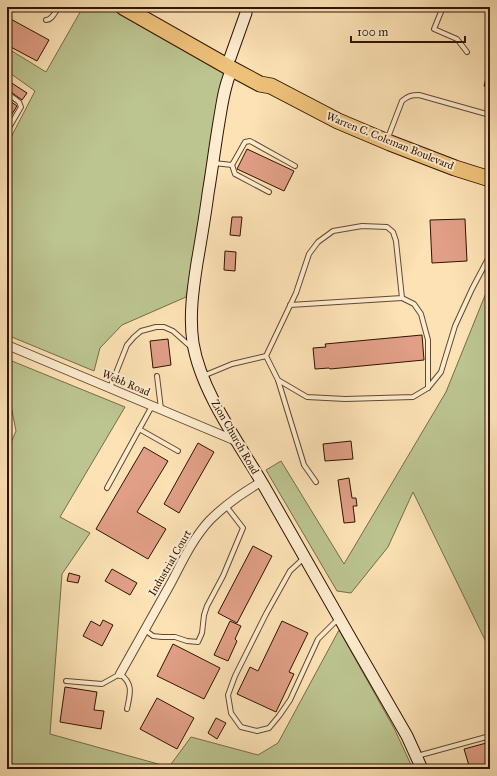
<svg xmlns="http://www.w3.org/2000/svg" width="497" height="776" font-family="'IM FELL Great Primer',serif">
	<rect width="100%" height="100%" fill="#fce2b5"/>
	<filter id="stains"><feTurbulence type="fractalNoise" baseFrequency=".005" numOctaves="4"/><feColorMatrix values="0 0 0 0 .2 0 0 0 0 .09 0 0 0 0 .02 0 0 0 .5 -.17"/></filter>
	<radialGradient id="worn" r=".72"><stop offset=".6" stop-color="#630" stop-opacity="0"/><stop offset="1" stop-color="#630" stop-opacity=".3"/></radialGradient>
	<g fill="#bcc490" stroke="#766c48">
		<path d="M83,7H110L227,72L221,82L208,159L199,228L186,297L122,325L100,348L94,371L7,335V145L35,91L7,71V48L46,72Z"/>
		<path d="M490,283V643L486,642L413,492L388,547L351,593L337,591L266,470L281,461L344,564L446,392Z"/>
		<path d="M7,359L125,407L60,517L90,533L62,574L50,734L169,767L191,737L258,755L278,743L339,630L394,728L413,769H7V452L16,431L7,385Z"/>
	</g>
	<g fill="#e09f86" stroke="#301400">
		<path d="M7,17L49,40L37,61L7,45Z"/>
		<path d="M490,62V88L484,86Z"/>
		<path d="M7,80L27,93L22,100L7,89Z"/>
		<path d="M7,99L17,106L12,114L7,111Z"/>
		<path d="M247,149L294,171L284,191L237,169Z"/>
		<path d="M232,217H242L240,236L230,235Z"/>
		<path d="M465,219L467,261L432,263L430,220Z"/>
		<path d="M225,251L236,252L235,271L224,270Z"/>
		<path d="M422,335L424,360L330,369L329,368L315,369L313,348L326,347L325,344Z"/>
		<path d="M168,339L171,365L153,368L150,341Z"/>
		<path d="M351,441L353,459L325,461L323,444Z"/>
		<path d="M198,443L214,452L179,513L164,504Z"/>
		<path d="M144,447L168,461L137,512L166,529L148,559L96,529Z"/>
		<path d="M349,478L352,498H356L357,506H353L355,522L344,523L338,480Z"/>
		<path d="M253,546L272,556L237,623L218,613Z"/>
		<path d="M112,569L137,583L130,595L105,581Z"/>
		<path d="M69,573L80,576L78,583L67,581Z"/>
		<path d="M103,620L113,625L102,646L83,636L91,621L100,626Z"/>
		<path d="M230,621L241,626L235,639L237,641L228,661L214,655Z"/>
		<path d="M282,621L308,633L289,672L294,674L276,712L237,694L250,667L258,671Z"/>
		<path d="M173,644L220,668L204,699L157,676Z"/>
		<path d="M65,687L97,692L94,710L104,711L101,729L60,722Z"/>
		<path d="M157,698L194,718L177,749L140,729Z"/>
		<path d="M216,718L226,723L217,739L208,733Z"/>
		<path d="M490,742V769H470L464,749Z"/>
	</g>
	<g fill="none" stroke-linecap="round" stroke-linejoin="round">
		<defs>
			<g id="lane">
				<path d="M443,7L434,29L457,39L467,52"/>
				<path d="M46,20C52,20 55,12 59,7"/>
				<path d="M7,93L19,102L21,107L7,131"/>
				<path d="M387,140L402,101C408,96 411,95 419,95L490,115"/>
				<path d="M214,163L232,165L245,142L250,141L295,166"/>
				<path d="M232,165L235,174L269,192"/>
				<path d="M402,298L414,304L421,314L428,340V388"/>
				<path d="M266,356L278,380L307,397L345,399L413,397L428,388L441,372L455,326L472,289L490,255"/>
				<path d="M157,376L161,409"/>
				<path d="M203,376L232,364L266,356L296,293L309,254L318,242L333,231L362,226L387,227L393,232L396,241L402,298L290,305"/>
				<path d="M278,380L304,465L316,482"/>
				<path d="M110,388L127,345L134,337L141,331L156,327H164L173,331L191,347"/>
				<path d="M139,429L178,451"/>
				<path d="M107,488L152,406"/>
				<path d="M304,558L290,571L266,614L235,676L228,695L231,713L241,727L257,731L269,728L279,716L290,700L318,639L338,619"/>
				<path d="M145,630L153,636L162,637H175L187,641L198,642L202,633L204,615L207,606L223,576L243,528L226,506"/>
				<path d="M66,681L102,684L120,674C134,684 130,694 127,709"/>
				<path d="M417,756L490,736"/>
			</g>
			<g id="street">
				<path d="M7,345L236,441"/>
				<path d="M120,674C137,644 154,613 171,583C182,562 193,538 210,520C226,504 242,493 261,482"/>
			</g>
			<g id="secondary">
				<path d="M230,58L246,13V7"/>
				<path d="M232,69C224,86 222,105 219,122C215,146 212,170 208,194C205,217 201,240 197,263C193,289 189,316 193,343C201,392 239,443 264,486C311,569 359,653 407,736L422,769"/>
			</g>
			<path id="highway" d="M123,7L232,69L260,84L271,86L338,121L390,143L455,168L490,179"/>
		</defs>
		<use href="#lane" stroke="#63482d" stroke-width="6"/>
		<use href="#street" stroke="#63482d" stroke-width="10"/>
		<use href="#secondary" stroke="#301400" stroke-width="13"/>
		<use href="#highway" stroke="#301400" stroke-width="17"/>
		<use href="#lane" stroke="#fdeccf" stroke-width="4"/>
		<use href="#street" stroke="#fdeccf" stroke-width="8"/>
		<use href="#secondary" stroke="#fdeccf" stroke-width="11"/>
		<use href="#highway" stroke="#eec17a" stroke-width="15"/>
	</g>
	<g text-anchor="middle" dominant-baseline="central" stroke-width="4" stroke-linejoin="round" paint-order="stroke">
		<g font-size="11" fill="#301400" stroke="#fdeccf">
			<text transform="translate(390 141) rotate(22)">Warren C. Coleman Boulevard</text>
			<text transform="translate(126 383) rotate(23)">Webb Road</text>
			<text transform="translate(235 437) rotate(60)">Zion Church Road</text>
			<text transform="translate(170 563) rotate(-60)">Industrial Court</text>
		</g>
	</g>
	<rect width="497" height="776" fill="none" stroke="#fce2b5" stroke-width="24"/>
	<rect x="8" y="8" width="481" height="760" fill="none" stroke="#301400" stroke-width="2"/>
	<rect x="12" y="12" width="473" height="752" fill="none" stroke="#301400"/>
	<path d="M351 36v6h114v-6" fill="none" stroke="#301400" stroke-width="2"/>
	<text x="357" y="36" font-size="12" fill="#301400" stroke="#fdeccf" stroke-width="3" paint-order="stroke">100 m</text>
	<rect width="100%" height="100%" filter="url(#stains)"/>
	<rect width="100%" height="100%" fill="url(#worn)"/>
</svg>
